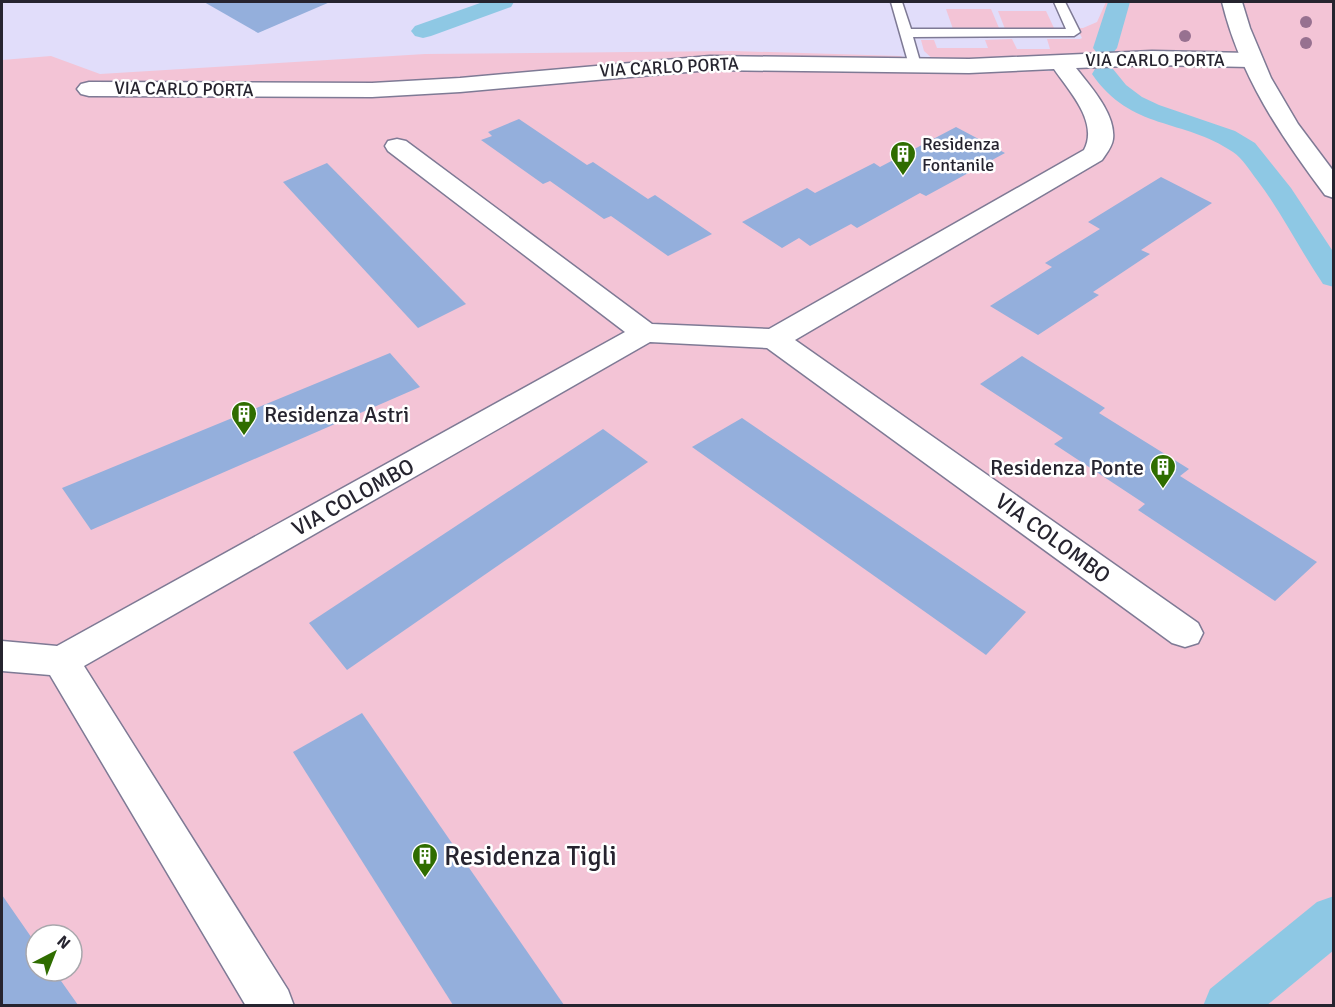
<svg xmlns="http://www.w3.org/2000/svg" width="1335" height="1007" font-family="Signika,sans-serif">
	<rect width="100%" height="100%" fill="#e1ddfa"/>
	<g fill="#f3c4d6" fill-rule="evenodd">
		<path d="M1106,2H1333V1005L2,1006V60L51,56L100,74L425,54L733,51L900,56L944,71H1079L1094,55L935,61L924,51L921,40H934L937,48H988L985,40L1012,39L1017,49H1050L1047,39H1080L1082,38L1077,28H1083L1097,22ZM36,935H72V971H36Z"/>
		<path d="M946,9H991L999,28L953,29Z"/>
		<path d="M998,11H1046L1054,28L1005,29Z"/>
	</g>
	<g fill="none" stroke-linecap="round" stroke-linejoin="round">
		<g fill="#8ec8e4" fill-rule="evenodd">
			<path d="M483,2H514L511,7L431,36L423,38L415,36L411,31L415,26Z"/>
			<path d="M1108,2H1130L1117,48L1113,53L1105,55L1097,53L1093,48Z"/>
			<path d="M1104,67L1113,69L1126,85L1142,97L1159,105L1235,131L1255,143L1291,188L1334,253V287L1323,284C1300,250 1282,213 1257,180C1250,171 1243,159 1233,152C1183,118 1131,131 1092,74L1095,69Z"/>
			<path d="M1334,896V950L1266,1006H1203L1210,989L1317,902Z"/>
		</g>
	</g>
	<g fill="#94afdc">
		<path d="M204,2H330L258,33Z"/>
		<path d="M519,119L587,165L593,162L648,199L655,195L712,234L668,256L611,216L604,219L550,181L543,184L481,140L492,136L488,132Z"/>
		<path d="M956,127L1005,153L926,196L920,193L857,228L851,224L810,246L799,238L782,248L742,222L807,188L815,193L874,163L880,167Z"/>
		<path d="M327,163L466,304L418,328L283,182Z"/>
		<path d="M1161,177L1212,203L1141,250L1150,254L1093,292L1099,295L1038,335L990,306L1052,267L1045,263L1100,229L1088,222Z"/>
		<path d="M390,353L420,387L91,530L62,488Z"/>
		<path d="M1022,356L1105,408L1099,413L1189,469L1180,476L1317,562L1275,601L1138,510L1145,504L1054,444L1063,438L980,384Z"/>
		<path d="M742,418L1026,612L986,655L692,447Z"/>
		<path d="M603,429L648,462L347,670L309,623Z"/>
		<path d="M362,713L564,1005H453L293,752Z"/>
		<path d="M2,895L36,944V971H54L78,1005H2Z"/>
	</g>
	<g fill="none" stroke-linecap="round" stroke-linejoin="round">
		<defs>
			<path id="lane" d="M891,2H902L911,29H1066L1054,2H1065L1080,32L1074,36L913,37L921,65L915,69L909,65Z"/>
			<path id="street" d="M1152,51L1250,53L1258,55L1261,60L1258,65L1250,67L1152,65L1076,68C1090,86 1116,114 1113,139C1112,147 1106,154 1102,160L795,340L1198,623L1203,633L1198,643L1185,647L1172,643L767,348L650,342L84,666L288,990L294,1006H246L50,675L2,671V641L57,646L625,332L388,151L385,146L388,141L397,139L406,141L652,324L769,329L1084,150C1099,122 1069,91 1054,69L969,73L710,70L460,92L372,97L89,96L81,94L77,89L81,84L89,82L372,83L460,78L710,56L969,59Z"/>
			<path id="secondary" d="M1222,2H1242L1250,28L1271,78L1298,124L1334,172V198L1325,195C1280,135 1240,76 1222,2Z"/>
		</defs>
		<use href="#lane" stroke="#7e7a95" stroke-width="3"/>
		<use href="#street" stroke="#7e7a95" stroke-width="3"/>
		<use href="#secondary" stroke="#7e7a95" stroke-width="3"/>
		<use href="#lane" fill="#fff" fill-rule="evenodd"/>
		<use href="#street" fill="#fff" fill-rule="evenodd"/>
		<use href="#secondary" fill="#fff" fill-rule="evenodd"/>
	</g>
	<g fill="#977190">
		<circle cx="1306" cy="22" r="6"/>
		<circle cx="1185" cy="36" r="6"/>
		<circle cx="1306" cy="43" r="6"/>
	</g>
	<defs>
		<symbol id="building-pin" viewBox="-11 -11 22 30"><path d="M0 17L-7.5 6A9.5 9.5 0 1 1 7.5 6Z" fill="#2f6d00" stroke="#fff"/><path d="M-4-6H4V6H1V3H-1V6H-4ZM-2.5-4.3h1.7v1.8h-1.7ZM.8-4.3h1.7v1.8H.8ZM-2.5-1h1.7V.8h-1.7ZM.8-1h1.7V.8H.8Z" fill="#fff"/></symbol>
	</defs>
	<g fill-rule="evenodd">
		<use href="#building-pin" x="888" y="139" width="30" height="40"/>
		<use href="#building-pin" x="229" y="399" width="30" height="40"/>
		<use href="#building-pin" x="1148" y="452" width="30" height="40"/>
		<use href="#building-pin" x="410" y="841" width="30" height="40"/>
	</g>
	<g text-anchor="middle" dominant-baseline="central" stroke-width="5" stroke-linejoin="round" paint-order="stroke">
		<g font-size="18" fill="#26242f" stroke="#fff">
			<text x="1155" y="60">VIA CARLO PORTA</text>
			<text transform="translate(669 67) rotate(-3)">VIA CARLO PORTA</text>
			<text transform="translate(184 89) rotate(1)">VIA CARLO PORTA</text>
		</g>
		<g font-size="18" fill="#26242f" stroke="#fff" text-anchor="start">
			<text x="922" y="144">Residenza<tspan x="922" dy="21">Fontanile</tspan></text>
		</g>
		<g font-size="22" fill="#26242f" stroke="#fff" text-anchor="start">
			<text x="264" y="414">Residenza Astri</text>
			<text x="1144" y="467" text-anchor="end">Residenza Ponte</text>
		</g>
		<g font-size="22" fill="#26242f" stroke="#fff">
			<text transform="translate(353 497) rotate(-29)">VIA COLOMBO</text>
			<text transform="translate(1053 538) rotate(36)">VIA COLOMBO</text>
		</g>
		<g font-size="27" fill="#26242f" stroke="#fff" text-anchor="start">
			<text x="444" y="856">Residenza Tigli</text>
		</g>
	</g>
	<rect width="1335" height="1007" fill="none" stroke="#26242f" stroke-width="6"/>
	<g transform="translate(54 953) rotate(42)"><circle r="28" fill="#ffffff" stroke="#a8a7ac" stroke-width="1.5"/>
	<path d="M0-4.5L10 22L0 15L-10 22Z" fill="#2f6d00"/>
	<text y="-9" font-size="16" font-weight="bold" text-anchor="middle" fill="#26242f">N</text>
	</g>
</svg>
